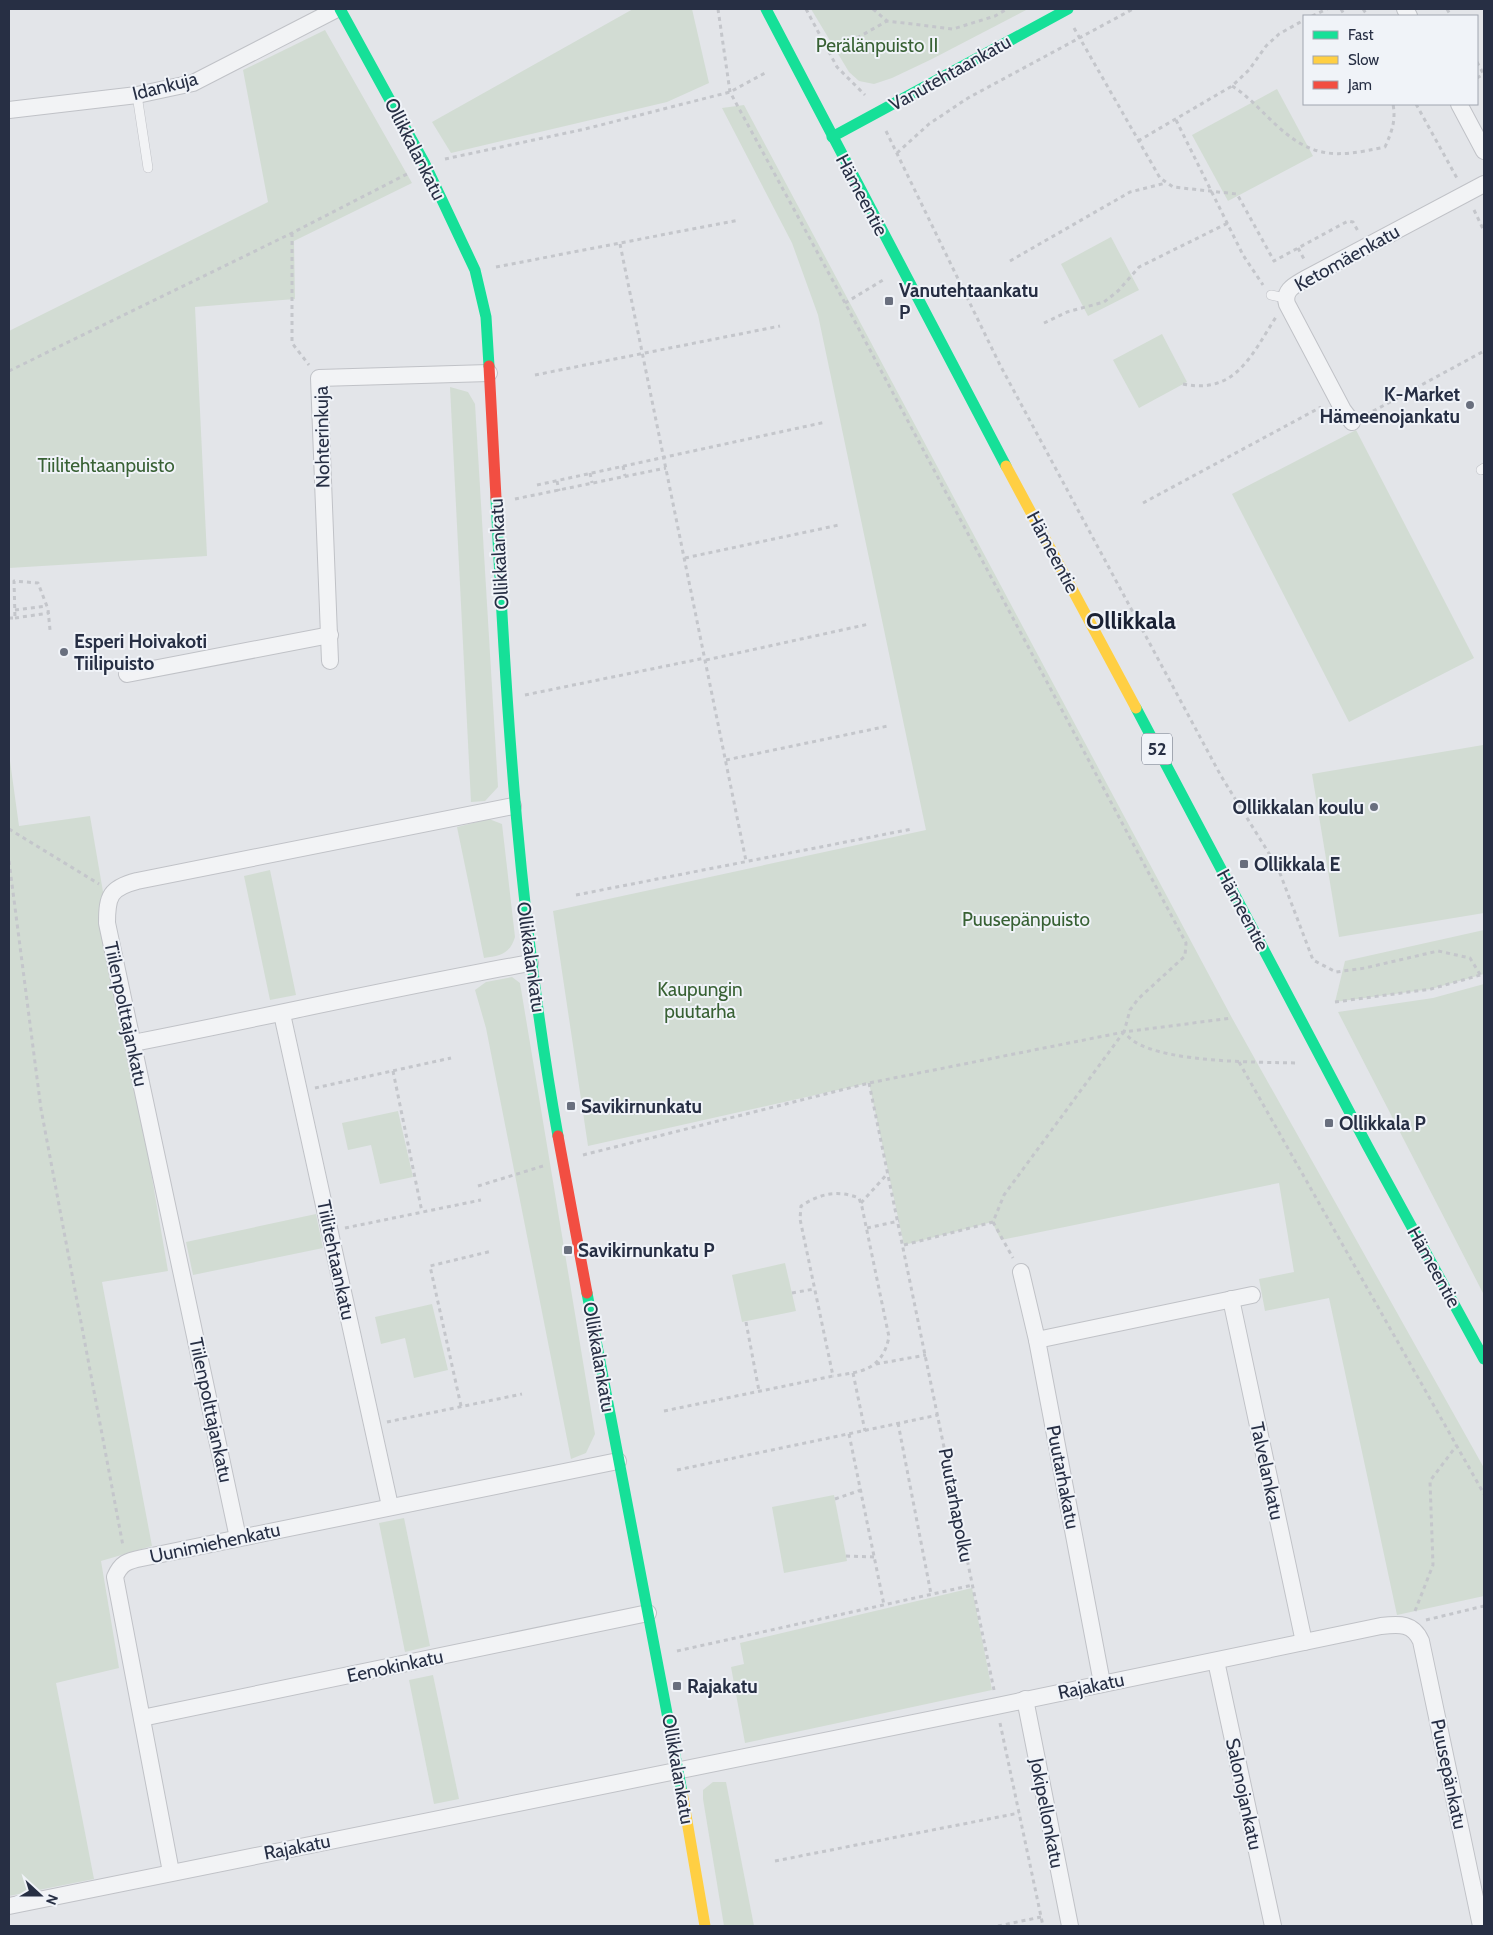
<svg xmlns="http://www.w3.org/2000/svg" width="1493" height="1935" font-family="Cabin,sans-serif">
	<rect width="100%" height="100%" fill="#e3e5e9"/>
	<g fill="#d2dcd3">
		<path d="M633,9H692L709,83L667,102L451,153L432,122Z"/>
		<path d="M811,9H1028L932,59L892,78L874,84L859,81L849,72Z"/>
		<path d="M325,30L412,183L294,241L295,299L195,307L207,556L9,568V331L268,202L243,70Z"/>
		<path d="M1277,89L1313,156L1228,201L1192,135Z"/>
		<path d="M744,105L1232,1018L1484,1468V1596L1397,1615L1329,1298L1265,1311L1259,1279L1294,1272L1279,1183L1001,1240L992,1222L904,1245L869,1083L588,1146L553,911L926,830L818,315L792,243L722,108Z"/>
		<path d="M1111,237L1139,290L1088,316L1061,264Z"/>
		<path d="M1162,334L1187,382L1139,408L1113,360Z"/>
		<path d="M450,387L468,392L475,404L498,787L485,801L471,802Z"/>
		<path d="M1356,430L1474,658L1349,722L1232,494Z"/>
		<path d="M1483,745L1484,913L1339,937L1312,774Z"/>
		<path d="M9,754L19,826L90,816L168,1271L102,1282L152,1546L101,1561L119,1668L56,1683L94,1879L9,1896Z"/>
		<path d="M489,819L502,824L515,937C510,954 500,956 484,958L457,827Z"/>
		<path d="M270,870L296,995L270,1000L244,876Z"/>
		<path d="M1484,930V974L1431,989L1335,1002L1345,961Z"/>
		<path d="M512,977L520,983L595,1434L586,1453L571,1459L486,1028L475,990L486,982Z"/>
		<path d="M1484,984V1295L1338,1012L1433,998Z"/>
		<path d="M398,1111L413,1177L380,1184L371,1145L348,1150L342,1123Z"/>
		<path d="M316,1214L323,1248L193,1275L186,1242Z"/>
		<path d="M785,1263L796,1311L742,1322L732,1275Z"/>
		<path d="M432,1304L448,1370L414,1378L405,1338L381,1344L375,1317Z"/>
		<path d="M834,1495L847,1561L784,1573L772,1507Z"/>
		<path d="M404,1518L430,1646L405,1652L379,1523Z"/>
		<path d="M972,1588L992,1690L745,1743L731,1667L744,1664L740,1643Z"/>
		<path d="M433,1675L459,1799L434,1804L409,1680Z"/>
		<path d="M713,1782H726L754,1926H724L703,1799V1790Z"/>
	</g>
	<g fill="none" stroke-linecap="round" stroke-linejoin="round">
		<defs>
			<g id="lane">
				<path d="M137,95L148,168"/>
				<path d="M1271,295L1285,298"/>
				<path d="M1481,470L1484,468"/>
			</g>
			<g id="street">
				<path d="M1405,9L1409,16"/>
				<path d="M1459,104L1484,151"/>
				<path d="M9,110L137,95L193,83L337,9"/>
				<path d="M1352,422L1343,410L1287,304C1283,290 1295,285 1305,279L1484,184"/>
				<path d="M330,661L319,378L489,373"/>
				<path d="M127,674L330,635"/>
				<path d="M282,1014L390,1506"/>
				<path d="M133,1043C266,1017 397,987 530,963"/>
				<path d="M1021,1272L1037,1340L1102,1683"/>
				<path d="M1231,1299L1304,1642"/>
				<path d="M1037,1340L1252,1295"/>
				<path d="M238,1538L107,923C107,896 110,888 137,881L513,806"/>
				<path d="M1216,1661L1273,1926"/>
				<path d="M1025,1699L1070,1926"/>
				<path d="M142,1718L648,1613"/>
				<path d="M171,1872L115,1577C121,1563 127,1561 142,1558L618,1461"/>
				<path d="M9,1906L997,1706L1381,1626C1400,1624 1413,1623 1421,1641L1481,1926"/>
			</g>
		</defs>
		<use href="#lane" stroke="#c0c2c7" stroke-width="10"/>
		<use href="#street" stroke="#c0c2c7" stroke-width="18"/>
		<g stroke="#c4c6cb" stroke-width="3" stroke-dasharray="4 4" stroke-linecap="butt">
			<path d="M718,9L730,92L845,303L1186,943L1185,956L1138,999L1130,1010L1124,1032C1127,1035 1131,1040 1135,1042C1170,1063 1257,1062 1298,1063"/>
			<path d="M806,9L837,67L865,95"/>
			<path d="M873,9L887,21L953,29L995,16L1007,9"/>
			<path d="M1341,9L1345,16"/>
			<path d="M1363,9L1368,16"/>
			<path d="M1447,9L1451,16"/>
			<path d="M1312,16L1327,9"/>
			<path d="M1074,28L1160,178L1173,187L1237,194L1274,261L1348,221L1353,222L1359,233"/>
			<path d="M850,42L887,21"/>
			<path d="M1477,62L1484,75"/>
			<path d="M1477,78L1484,74"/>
			<path d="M1232,86C1248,96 1258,108 1272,121C1311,159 1334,158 1385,147C1392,131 1396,121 1393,104"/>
			<path d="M1416,104L1458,180"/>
			<path d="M1176,120L1243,255L1263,285"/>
			<path d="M886,131L1000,365L1221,776L1278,868L1313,960L1336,972L1365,968L1438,951L1470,958L1481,976"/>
			<path d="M1138,141L1232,86L1249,70L1266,46L1279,34L1304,20"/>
			<path d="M897,153L929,124L968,98L1133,9"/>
			<path d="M445,159L585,129L730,92L765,73"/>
			<path d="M1474,210L1484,231"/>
			<path d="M292,233V343L309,365"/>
			<path d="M620,244L746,861"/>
			<path d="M1298,248L1305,261"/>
			<path d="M1010,261L1130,192L1166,183"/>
			<path d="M496,267L739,220"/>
			<path d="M845,303L883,280"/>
			<path d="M1044,323L1067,312L1104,302L1118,291L1139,267L1228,223"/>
			<path d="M9,371L292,233L407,174"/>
			<path d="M535,375L780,326"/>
			<path d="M1183,384C1236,395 1252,354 1276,317"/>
			<path d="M1366,415L1484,351"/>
			<path d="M623,466L625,476"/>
			<path d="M590,473L592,483"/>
			<path d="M557,481L559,491"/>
			<path d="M537,485L826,422"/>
			<path d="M515,499L666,468"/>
			<path d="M1143,503L1321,407"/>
			<path d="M685,558L839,525"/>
			<path d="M15,610L47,606"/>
			<path d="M9,618H15L14,581L38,583L48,609L50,630"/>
			<path d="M15,618L49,613"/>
			<path d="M706,660L869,624"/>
			<path d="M525,695L705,658"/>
			<path d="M726,760L888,726"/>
			<path d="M9,829L99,884"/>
			<path d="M9,861L41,1109L123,1546"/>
			<path d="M576,895L912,829"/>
			<path d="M1335,1002L1431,989L1484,974"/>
			<path d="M1239,1062L1484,1494"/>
			<path d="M393,1071L422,1212"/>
			<path d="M869,1083L994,1690"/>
			<path d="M315,1088L451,1058"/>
			<path d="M583,1155L869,1083L1124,1032L1232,1018"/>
			<path d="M478,1186L543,1166"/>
			<path d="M861,1203L888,1173"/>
			<path d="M993,1222L1013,1258"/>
			<path d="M345,1228L481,1200"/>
			<path d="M867,1228L899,1221"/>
			<path d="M904,1245L993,1222L1004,1195L1123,1033"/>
			<path d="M792,1293L814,1289"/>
			<path d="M746,1322L759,1391"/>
			<path d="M876,1364L926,1355"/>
			<path d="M853,1373L865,1431"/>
			<path d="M461,1406L430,1266L492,1251"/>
			<path d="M664,1411L833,1376L800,1219L801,1206C821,1193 838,1190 859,1198L862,1207L889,1337C882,1370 862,1372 833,1376"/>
			<path d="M387,1422L522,1394"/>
			<path d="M898,1423L931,1594"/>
			<path d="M849,1434L884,1605"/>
			<path d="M677,1470L938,1415"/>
			<path d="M835,1499L861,1490"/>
			<path d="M846,1556L874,1557"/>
			<path d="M1415,1611L1433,1565L1430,1481L1457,1445"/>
			<path d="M1426,1620L1484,1606"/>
			<path d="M677,1651L973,1585"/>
			<path d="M1000,1723L1043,1926"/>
			<path d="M775,1861L1019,1813"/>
			<path d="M998,1926L1041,1917"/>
		</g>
		<use href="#lane" stroke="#f2f3f5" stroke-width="9"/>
		<use href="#street" stroke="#f2f3f5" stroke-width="16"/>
		<g stroke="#16e098" stroke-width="11">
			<path d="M340,9L425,164L475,270L486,317L489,366"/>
			<path d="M766,9L1006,466"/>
			<path d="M832,137L1068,9"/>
			<path d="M496,498C506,712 520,925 558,1136"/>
			<path d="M1136,708L1368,1147L1484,1359"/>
			<path d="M587,1293L682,1792"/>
		</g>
		<g stroke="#ffcf43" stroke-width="11">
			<path d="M1006,466L1136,708"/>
			<path d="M682,1792L705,1926"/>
		</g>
		<g stroke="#f24e42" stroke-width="11">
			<path d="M489,366L496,498"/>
			<path d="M558,1136L587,1293"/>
		</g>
	</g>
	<g fill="#696f7e" stroke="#f0f3f8" stroke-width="2">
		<rect x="884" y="296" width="10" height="10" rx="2.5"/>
		<circle cx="1470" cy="405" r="5"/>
		<circle cx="64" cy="652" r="5"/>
		<circle cx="1374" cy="807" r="5"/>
		<rect x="1239" y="859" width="10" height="10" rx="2.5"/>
		<rect x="566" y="1101" width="10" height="10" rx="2.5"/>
		<rect x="1324" y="1118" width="10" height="10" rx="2.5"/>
		<rect x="563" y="1245" width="10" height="10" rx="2.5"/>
		<rect x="672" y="1681" width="10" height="10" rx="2.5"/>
	</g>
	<g text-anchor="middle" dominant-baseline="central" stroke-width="4" stroke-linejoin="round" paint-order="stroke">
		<rect fill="#f0f3f8" stroke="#636a7a" stroke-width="1" x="1142" y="733.5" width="30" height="31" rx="4"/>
		<g font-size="18" font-weight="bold" fill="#272f44">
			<text x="1157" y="749">52</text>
		</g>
		<g font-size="19" fill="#386134" stroke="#f0f3f8">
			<text x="877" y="45">Perälänpuisto II</text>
			<text x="106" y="465">Tiilitehtaanpuisto</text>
			<text x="1026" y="919">Puusepänpuisto</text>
			<text x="700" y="989">Kaupungin<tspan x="700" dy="22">puutarha</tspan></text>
		</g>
		<g font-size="19" fill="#272f44" stroke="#f0f3f8">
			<text transform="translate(950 73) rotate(-29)">Vanutehtaankatu</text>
			<text transform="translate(165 86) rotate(-14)">Idankuja</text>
			<text transform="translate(415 149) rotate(63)">Ollikkalankatu</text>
			<text transform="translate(862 195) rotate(62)">Hämeentie</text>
			<text transform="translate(1347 258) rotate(-29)">Ketomäenkatu</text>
			<text transform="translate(322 437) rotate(-91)">Nohterinkuja</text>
			<text transform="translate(1053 552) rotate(62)">Hämeentie</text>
			<text transform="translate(499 554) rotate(-93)">Ollikkalankatu</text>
			<text transform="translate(1243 910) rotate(62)">Hämeentie</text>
			<text transform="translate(531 957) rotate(82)">Ollikkalankatu</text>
			<text transform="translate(126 1014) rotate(78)">Tiilenpolttajankatu</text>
			<text transform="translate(336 1260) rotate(78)">Tiilitehtaankatu</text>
			<text transform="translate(1434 1267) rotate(61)">Hämeentie</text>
			<text transform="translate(599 1357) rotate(80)">Ollikkalankatu</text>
			<text transform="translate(211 1410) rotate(78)">Tiilenpolttajankatu</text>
			<text transform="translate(1267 1471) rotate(78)">Talvelankatu</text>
			<text transform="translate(1063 1477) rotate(79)">Puutarhakatu</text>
			<text transform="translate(956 1505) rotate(79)">Puutarhapolku</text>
			<text transform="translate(215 1543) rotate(-12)">Uunimiehenkatu</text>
			<text transform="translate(395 1666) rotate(-12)">Eenokinkatu</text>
			<text transform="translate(1091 1686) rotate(-12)">Rajakatu</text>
			<text transform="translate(678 1769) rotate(80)">Ollikkalankatu</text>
			<text transform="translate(1449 1774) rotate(78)">Puusepänkatu</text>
			<text transform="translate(1244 1794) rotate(78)">Salonojankatu</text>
			<text transform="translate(1047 1813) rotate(79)">Jokipellonkatu</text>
			<text transform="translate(297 1847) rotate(-11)">Rajakatu</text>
		</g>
		<g font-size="19" font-weight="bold" fill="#272f44" stroke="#f0f3f8" text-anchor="start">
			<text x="899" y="290">Vanutehtaankatu<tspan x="899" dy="22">P</tspan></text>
			<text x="1460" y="394" text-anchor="end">K-Market<tspan x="1460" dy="22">Hämeenojankatu</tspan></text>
			<text x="74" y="641">Esperi Hoivakoti<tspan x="74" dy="22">Tiilipuisto</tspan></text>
			<text x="1364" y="807" text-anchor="end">Ollikkalan koulu</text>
			<text x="1254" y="864">Ollikkala E</text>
			<text x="581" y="1106">Savikirnunkatu</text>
			<text x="1339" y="1123">Ollikkala P</text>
			<text x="578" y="1250">Savikirnunkatu P</text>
			<text x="687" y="1686">Rajakatu</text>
		</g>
		<g font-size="24" font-weight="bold" fill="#1a2134" stroke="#f0f3f8">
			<text x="1131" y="620">Ollikkala</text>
		</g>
	</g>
	<rect width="1493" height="1935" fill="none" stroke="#272f44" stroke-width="20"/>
	<rect x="1303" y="15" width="175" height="90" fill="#f0f3f8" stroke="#a0a5b0"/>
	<rect x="1313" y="31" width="25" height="8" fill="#16e098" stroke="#a0a5b0"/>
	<text x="1348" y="40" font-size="15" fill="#272f44">Fast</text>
	<rect x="1313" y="56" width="25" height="8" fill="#ffcf43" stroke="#a0a5b0"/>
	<text x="1348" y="65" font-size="15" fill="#272f44">Slow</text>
	<rect x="1313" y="81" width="25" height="8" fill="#f24e42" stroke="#a0a5b0"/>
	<text x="1348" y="90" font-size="15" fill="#272f44">Jam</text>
	<g transform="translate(40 1895) rotate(111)" stroke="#f0f3f8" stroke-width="4" paint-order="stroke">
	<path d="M0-4L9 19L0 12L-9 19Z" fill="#272f44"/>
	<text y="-8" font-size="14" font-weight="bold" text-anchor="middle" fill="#272f44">N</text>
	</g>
</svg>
